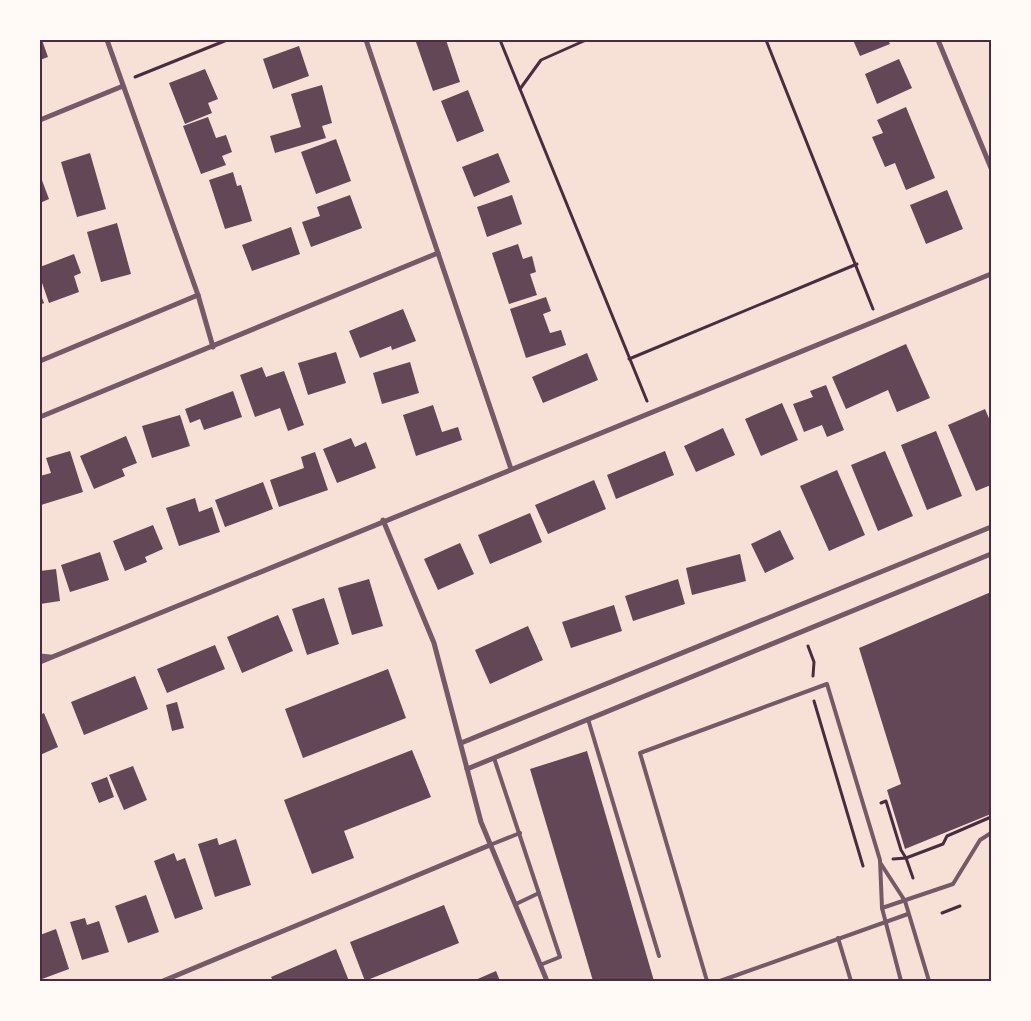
<svg xmlns="http://www.w3.org/2000/svg" width="1031" height="1021" font-family="'Work Sans',sans-serif">
	<rect width="100%" height="100%" fill="#f7e1d7"/>
	<g fill="#644757">
		<path d="M40,40H42L48,57L40,60Z"/>
		<path d="M424,40H446L460,82L433,91L416,42Z"/>
		<path d="M853,40H888L890,44L860,56Z"/>
		<path d="M299,46L309,76L273,89L263,59Z"/>
		<path d="M899,59L912,88L877,104L865,74Z"/>
		<path d="M205,69L218,99L208,103L212,113L185,124L169,83Z"/>
		<path d="M322,85L332,123L322,126L326,138L275,153L270,136L301,127L291,94Z"/>
		<path d="M468,90L484,131L457,142L441,101Z"/>
		<path d="M906,107L935,178L906,190L895,163L885,167L872,137L883,133L877,120Z"/>
		<path d="M208,117L216,138L226,135L232,152L222,156L226,165L201,174L183,126Z"/>
		<path d="M336,139L351,181L316,194L301,152Z"/>
		<path d="M90,153L106,209L77,217L61,162Z"/>
		<path d="M498,153L510,182L474,197L462,167Z"/>
		<path d="M233,172L237,186L241,185L252,221L225,229L209,180Z"/>
		<path d="M40,175L49,199L40,203Z"/>
		<path d="M947,190L963,229L926,244L910,205Z"/>
		<path d="M350,195L362,228L311,247L302,222L320,216L317,207Z"/>
		<path d="M512,195L522,224L487,237L477,207Z"/>
		<path d="M117,223L131,274L101,282L87,232Z"/>
		<path d="M291,227L300,254L252,271L242,245Z"/>
		<path d="M518,244L523,259L532,256L536,272L530,274L537,295L509,304L492,253Z"/>
		<path d="M74,254L81,273L74,276L79,292L49,303L40,277V267Z"/>
		<path d="M40,293L44,303L40,305Z"/>
		<path d="M546,297L551,311L543,314L550,333L561,330L566,345L526,358L510,309Z"/>
		<path d="M403,309L416,341L392,350L391,346L360,358L349,331Z"/>
		<path d="M906,344L930,398L897,412L888,390L846,409L832,377Z"/>
		<path d="M336,352L346,383L308,395L298,363Z"/>
		<path d="M587,353L598,380L543,403L532,377Z"/>
		<path d="M410,362L419,393L382,404L373,373Z"/>
		<path d="M262,367L266,377L284,371L304,425L288,431L280,408L255,417L240,375Z"/>
		<path d="M826,385L844,430L827,437L822,425L804,432L793,404L813,397L810,391Z"/>
		<path d="M233,391L242,417L204,430L200,419L190,423L185,409Z"/>
		<path d="M782,403L798,440L761,456L745,419Z"/>
		<path d="M433,405L442,432L458,427L462,440L416,456L403,415Z"/>
		<path d="M985,409L991,423V485L976,491L948,425Z"/>
		<path d="M180,415L190,446L152,458L142,426Z"/>
		<path d="M723,428L735,455L696,472L684,446Z"/>
		<path d="M936,431L962,496L927,510L901,445Z"/>
		<path d="M126,436L137,463L122,469L125,476L94,489L80,456Z"/>
		<path d="M351,438L355,447L366,442L376,468L337,483L323,449Z"/>
		<path d="M70,451L83,492L41,505L40,476L51,473L46,458Z"/>
		<path d="M665,451L674,475L616,499L607,475Z"/>
		<path d="M885,451L913,516L878,531L851,465Z"/>
		<path d="M315,452L328,490L279,507L270,480L304,468L301,457Z"/>
		<path d="M837,470L865,535L829,551L800,486Z"/>
		<path d="M594,480L606,509L548,534L535,505Z"/>
		<path d="M263,482L273,509L225,527L215,500Z"/>
		<path d="M195,498L199,512L212,507L220,532L179,546L166,508Z"/>
		<path d="M530,513L542,542L490,564L478,535Z"/>
		<path d="M153,525L163,549L145,557L147,562L125,571L113,541Z"/>
		<path d="M780,530L794,559L765,573L751,544Z"/>
		<path d="M460,543L474,574L438,590L424,559Z"/>
		<path d="M100,552L109,580L70,592L61,565Z"/>
		<path d="M740,554L746,581L692,595L686,568Z"/>
		<path d="M56,569L60,601L40,604V571Z"/>
		<path d="M369,579L383,626L352,635L338,588Z"/>
		<path d="M678,579L685,604L633,621L625,596Z"/>
		<path d="M991,592V814L905,849L887,790L901,784L859,648Z"/>
		<path d="M324,598L339,644L307,655L292,609Z"/>
		<path d="M614,605L622,631L571,648L562,622Z"/>
		<path d="M278,615L293,651L242,673L227,637Z"/>
		<path d="M528,626L543,660L490,684L475,650Z"/>
		<path d="M215,645L225,669L167,693L157,669Z"/>
		<path d="M388,669L406,718L303,758L285,709Z"/>
		<path d="M135,676L148,709L84,735L71,702Z"/>
		<path d="M177,702L184,728L172,731L166,705Z"/>
		<path d="M44,713L58,747L40,755V715Z"/>
		<path d="M412,750L431,797L344,831L354,858L312,874L284,800Z"/>
		<path d="M587,751L654,981H593L530,769Z"/>
		<path d="M133,766L147,800L124,810L109,775Z"/>
		<path d="M107,777L114,797L99,803L91,783Z"/>
		<path d="M217,838L219,845L236,839L251,885L215,897L198,844Z"/>
		<path d="M174,853L177,861L185,858L203,909L175,919L154,861Z"/>
		<path d="M146,895L159,932L128,943L115,906Z"/>
		<path d="M444,905L459,943L365,981L350,942Z"/>
		<path d="M85,918L87,925L99,921L109,952L82,960L70,922Z"/>
		<path d="M56,929L69,969L42,979L40,935Z"/>
		<path d="M336,949L349,981H273L271,977Z"/>
		<path d="M496,971L500,981H473Z"/>
	</g>
	<g fill="none" stroke-linecap="round" stroke-linejoin="round">
		<g stroke="#4a2c40" stroke-width="3">
			<path d="M500,40L647,401"/>
			<path d="M766,40L873,309"/>
			<path d="M135,77L227,40"/>
			<path d="M520,89L541,60L586,40"/>
			<path d="M629,359L857,264"/>
			<path d="M808,646L814,662L813,676"/>
			<path d="M814,701L863,866"/>
			<path d="M881,803L886,801L901,850L906,858L893,859"/>
			<path d="M913,878L906,858L943,844L947,836L991,817"/>
			<path d="M942,913L960,906"/>
		</g>
		<g stroke="#755966" stroke-width="4">
			<path d="M588,719L659,956"/>
			<path d="M494,758L560,957L540,965"/>
			<path d="M490,845L520,833"/>
			<path d="M881,864L905,901L929,981"/>
			<path d="M516,904L539,893"/>
			<path d="M882,908L953,884L980,840L991,833"/>
			<path d="M838,938L851,981"/>
			<path d="M707,981L640,753L827,684L880,860L882,908L901,981"/>
			<path d="M720,981L908,914"/>
		</g>
		<g stroke="#755966" stroke-width="5">
			<path d="M107,40L198,295L213,347"/>
			<path d="M366,40L511,469"/>
			<path d="M938,40L991,168"/>
			<path d="M40,120L123,86"/>
			<path d="M40,361L198,295"/>
			<path d="M40,417L438,253"/>
			<path d="M383,520L434,643L481,822L547,981"/>
			<path d="M40,656L50,657"/>
			<path d="M40,662L991,274"/>
			<path d="M461,743L991,527"/>
			<path d="M467,769L991,554"/>
			<path d="M163,981L490,845"/>
		</g>
	</g>
	<rect width="1031" height="1021" fill="none" stroke="#fffaf5" stroke-width="82"/>
	<rect x="41" y="41" width="949" height="939" fill="none" stroke="#4a2c40" stroke-width="2"/>
</svg>
